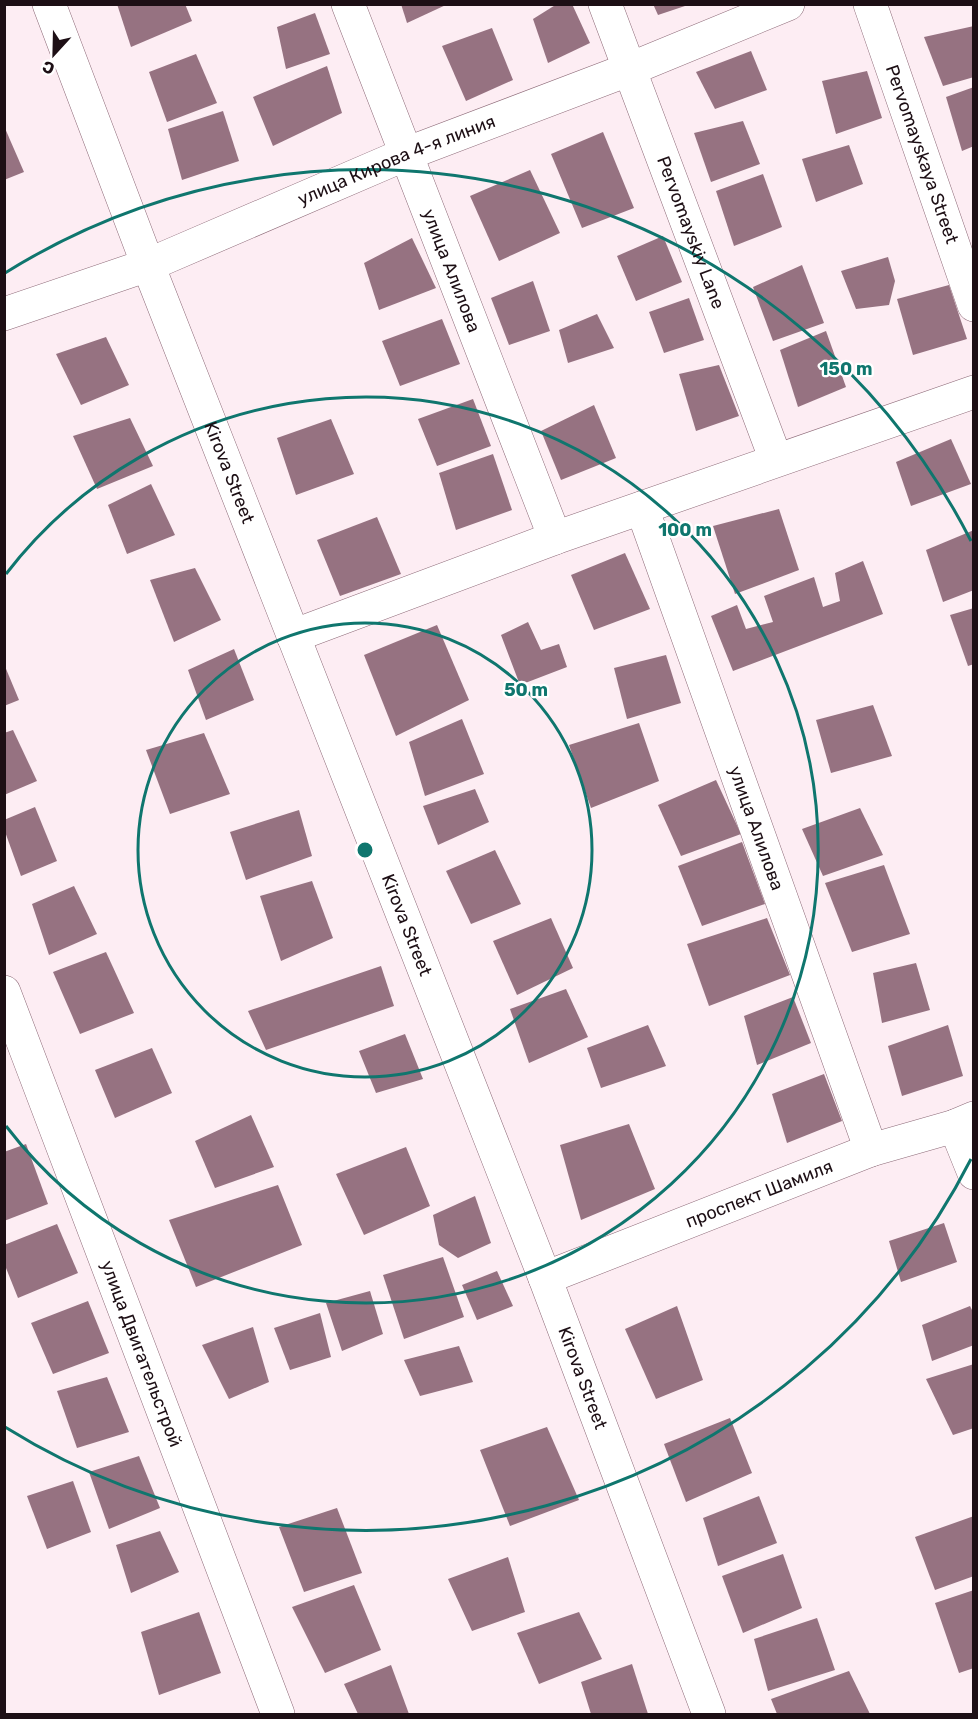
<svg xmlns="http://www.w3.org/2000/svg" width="978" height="1719" font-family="Rubik,sans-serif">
	<rect width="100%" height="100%" fill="#fdedf3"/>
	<g fill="#967281">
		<path d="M117,4H185L192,21L131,47Z"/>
		<path d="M401,4H448L407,23Z"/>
		<path d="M557,4H572L590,43L548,63L533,19Z"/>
		<path d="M653,4H688V5L658,15Z"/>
		<path d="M315,13L330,54L286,69L277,27Z"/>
		<path d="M974,26V77L943,86L924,37Z"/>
		<path d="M492,28L513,80L466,101L442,46Z"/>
		<path d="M751,51L767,90L715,109L696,72Z"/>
		<path d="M196,54L217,103L167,122L149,72Z"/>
		<path d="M327,66L342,113L273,146L253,97Z"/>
		<path d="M867,71L882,118L836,134L822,81Z"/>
		<path d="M974,87V146L962,151L946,97Z"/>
		<path d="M223,111L239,161L182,180L168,129Z"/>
		<path d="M743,121L760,164L711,182L694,133Z"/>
		<path d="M4,126L24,172L4,180Z"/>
		<path d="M603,132L634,208L582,228L551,154Z"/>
		<path d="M849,145L863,184L816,202L802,159Z"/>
		<path d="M530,170L560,233L499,261L470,196Z"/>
		<path d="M763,174L782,227L734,246L716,191Z"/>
		<path d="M663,236L682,282L636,301L617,256Z"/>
		<path d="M412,238L436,288L379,310L364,263Z"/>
		<path d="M888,257L895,281L889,305L856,309L841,271Z"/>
		<path d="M802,265L824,323L773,341L753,287Z"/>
		<path d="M533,281L550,331L509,345L491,298Z"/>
		<path d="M949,285L967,339L913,355L897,299Z"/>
		<path d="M689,298L704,340L664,353L649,312Z"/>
		<path d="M597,314L614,348L568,363L559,330Z"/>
		<path d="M442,319L460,364L400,386L382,341Z"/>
		<path d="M826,331L846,387L798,407L780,350Z"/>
		<path d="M106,337L129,385L81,405L56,354Z"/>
		<path d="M719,365L739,416L696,431L679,374Z"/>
		<path d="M473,399L491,446L437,466L418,419Z"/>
		<path d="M594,405L616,458L561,480L541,431Z"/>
		<path d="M130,418L153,466L97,489L73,436Z"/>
		<path d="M331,419L354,474L296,495L277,438Z"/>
		<path d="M951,439L971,484L911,506L896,462Z"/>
		<path d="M493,454L512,510L456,530L439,473Z"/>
		<path d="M151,484L175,535L127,554L108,505Z"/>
		<path d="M779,509L799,570L735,594L713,526Z"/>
		<path d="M377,517L401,574L340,596L317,540Z"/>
		<path d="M974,530V590L943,602L926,550Z"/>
		<path d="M625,553L650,609L594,630L571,575Z"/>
		<path d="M863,561L883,614L733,671L711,616L737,605L746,629L773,622L764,596L814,577L823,607L840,601L835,573Z"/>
		<path d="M195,568L221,620L174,642L150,580Z"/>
		<path d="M974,608V664L968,666L950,615Z"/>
		<path d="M528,622L541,650L559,644L567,667L520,685L501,635Z"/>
		<path d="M437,625L469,700L396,736L364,655Z"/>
		<path d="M234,649L254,700L206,720L188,670Z"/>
		<path d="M666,655L681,703L627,719L614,668Z"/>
		<path d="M4,664L19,700L4,706Z"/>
		<path d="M873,705L892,756L831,773L816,720Z"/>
		<path d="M462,719L484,774L425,796L409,742Z"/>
		<path d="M639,723L659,781L591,808L569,745Z"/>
		<path d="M13,730L37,781L4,795V733Z"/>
		<path d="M204,733L230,794L170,814L146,750Z"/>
		<path d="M716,780L741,834L681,856L658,805Z"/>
		<path d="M475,789L489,822L438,845L423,806Z"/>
		<path d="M35,807L57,861L21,876L4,829V820Z"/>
		<path d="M860,808L883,855L823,876L802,829Z"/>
		<path d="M299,810L312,856L246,880L230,832Z"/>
		<path d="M742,842L765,904L702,926L678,866Z"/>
		<path d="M495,850L521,904L471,924L446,871Z"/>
		<path d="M884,865L910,934L852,952L825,883Z"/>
		<path d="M312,881L333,938L281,961L260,896Z"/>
		<path d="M74,886L97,934L49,955L32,904Z"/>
		<path d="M551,918L573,968L517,995L493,941Z"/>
		<path d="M767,918L790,975L709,1006L687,944Z"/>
		<path d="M106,952L134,1013L80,1034L53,972Z"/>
		<path d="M916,963L930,1010L882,1023L873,973Z"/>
		<path d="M381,966L394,1006L266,1050L248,1011Z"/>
		<path d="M566,989L588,1037L529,1063L510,1009Z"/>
		<path d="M793,997L811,1043L757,1065L744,1016Z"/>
		<path d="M648,1025L666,1066L601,1088L587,1048Z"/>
		<path d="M948,1025L963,1076L902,1096L888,1046Z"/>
		<path d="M405,1034L423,1079L376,1093L359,1051Z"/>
		<path d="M152,1048L172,1093L115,1118L95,1070Z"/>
		<path d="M824,1074L842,1121L787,1143L772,1094Z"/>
		<path d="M251,1115L274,1167L215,1188L195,1141Z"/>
		<path d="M629,1124L655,1189L581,1220L560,1145Z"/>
		<path d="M26,1144L48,1204L4,1221V1152Z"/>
		<path d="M406,1147L430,1206L364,1235L336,1174Z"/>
		<path d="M278,1185L302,1245L196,1287L169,1220Z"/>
		<path d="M475,1196L491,1243L458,1258L439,1245L433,1215Z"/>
		<path d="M944,1223L957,1262L901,1282L889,1241Z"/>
		<path d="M57,1224L78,1273L18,1298L4,1263V1245Z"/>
		<path d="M443,1257L464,1317L404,1339L383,1275Z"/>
		<path d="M497,1271L513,1306L477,1320L462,1285Z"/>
		<path d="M370,1291L383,1334L342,1351L326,1303Z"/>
		<path d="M88,1301L109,1353L53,1374L31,1323Z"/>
		<path d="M677,1306L703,1380L656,1399L625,1329Z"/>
		<path d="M970,1306L974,1314V1345L932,1361L922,1325Z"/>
		<path d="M320,1313L331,1357L290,1370L274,1328Z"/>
		<path d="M253,1327L269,1382L229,1399L202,1345Z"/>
		<path d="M459,1346L473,1382L420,1396L404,1360Z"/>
		<path d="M974,1364V1428L953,1435L926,1379Z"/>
		<path d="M107,1377L129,1432L77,1448L57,1391Z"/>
		<path d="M730,1418L752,1473L686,1502L664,1444Z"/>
		<path d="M547,1427L579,1500L510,1526L480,1450Z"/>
		<path d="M139,1456L160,1508L109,1529L89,1472Z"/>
		<path d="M73,1481L91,1532L47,1549L27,1496Z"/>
		<path d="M759,1496L777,1543L718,1566L703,1518Z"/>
		<path d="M337,1508L362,1573L304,1592L279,1527Z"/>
		<path d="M974,1516V1576L935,1590L915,1537Z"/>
		<path d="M160,1531L179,1572L131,1593L116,1545Z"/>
		<path d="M783,1554L802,1608L743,1633L722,1576Z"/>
		<path d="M508,1557L525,1612L472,1631L448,1579Z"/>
		<path d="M354,1585L381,1650L325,1673L292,1607Z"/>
		<path d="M974,1590V1668L959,1673L935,1603Z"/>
		<path d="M199,1612L221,1673L159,1695L141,1632Z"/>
		<path d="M579,1612L602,1659L539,1684L517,1633Z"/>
		<path d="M817,1618L835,1670L768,1691L754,1639Z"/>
		<path d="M632,1664L648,1714H591L581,1682Z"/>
		<path d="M391,1665L409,1714H358L344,1684Z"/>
		<path d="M849,1671L870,1714H777L771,1699Z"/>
	</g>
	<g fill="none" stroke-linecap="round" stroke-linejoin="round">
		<defs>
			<g id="minor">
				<path id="s1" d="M49,4L148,265L545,1278L709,1714"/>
				<path id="s2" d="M348,4L555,538"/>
				<path id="s3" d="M605,4L776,460"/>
				<path id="s4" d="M870,4L974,305"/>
				<path id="s5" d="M4,314L148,265L406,154L630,69L788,4"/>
				<path id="s6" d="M642,508L871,1150"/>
				<path d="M293,636L555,538L974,392"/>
				<path id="s7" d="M4,992L278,1714"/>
				<path d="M955,1126L974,1173"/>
				<path id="s8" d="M545,1278L871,1150L955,1126L974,1118"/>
			</g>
		</defs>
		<use href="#minor" stroke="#8e6b79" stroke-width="34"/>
		<use href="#minor" stroke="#fff" stroke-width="33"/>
	</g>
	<g fill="none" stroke="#0f766e" stroke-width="3">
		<circle cx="365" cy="850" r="227"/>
		<path d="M6 574A453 453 0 1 1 6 1126"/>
		<path d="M971 1159A680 680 0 0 1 5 1427M5 273A680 680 0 0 1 971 541"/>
	</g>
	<g text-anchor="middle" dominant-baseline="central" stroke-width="4.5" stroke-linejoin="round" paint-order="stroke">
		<g font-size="18" fill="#1d0f15" stroke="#fff">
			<text stroke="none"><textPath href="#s4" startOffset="159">Pervomayskaya Street</textPath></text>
			<text stroke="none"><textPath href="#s5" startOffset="422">улица Кирова 4-я линия</textPath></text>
			<text stroke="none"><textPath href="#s3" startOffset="244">Pervomayskiy Lane</textPath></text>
			<text stroke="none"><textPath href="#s2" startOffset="286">улица Алилова</textPath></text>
			<text stroke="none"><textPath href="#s1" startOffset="502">Kirova Street</textPath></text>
			<text stroke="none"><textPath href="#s6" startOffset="340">улица Алилова</textPath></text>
			<text stroke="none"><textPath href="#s1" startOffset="988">Kirova Street</textPath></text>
			<text stroke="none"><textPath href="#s8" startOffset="230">проспект Шамиля</textPath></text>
			<text stroke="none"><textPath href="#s7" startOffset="387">улица Двигательстрой</textPath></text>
			<text stroke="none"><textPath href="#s1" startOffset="1474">Kirova Street</textPath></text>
		</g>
	</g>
	<circle cx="365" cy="850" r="9" fill="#0f766e" stroke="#fff" stroke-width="3"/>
	<g font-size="18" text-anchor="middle" font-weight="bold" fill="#0f766e" stroke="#fff" stroke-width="4.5" stroke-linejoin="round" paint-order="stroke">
		<text x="846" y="375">150 m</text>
		<text x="685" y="536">100 m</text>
		<text x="526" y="696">50 m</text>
	</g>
	<rect width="978" height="1719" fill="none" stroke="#1d0f15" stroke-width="12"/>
	<g transform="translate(54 54) rotate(202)" stroke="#ffffff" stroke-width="4.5" paint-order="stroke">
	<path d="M0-4.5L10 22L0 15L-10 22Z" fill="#1d0f15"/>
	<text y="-9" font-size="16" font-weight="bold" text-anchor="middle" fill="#1d0f15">С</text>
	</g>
</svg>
